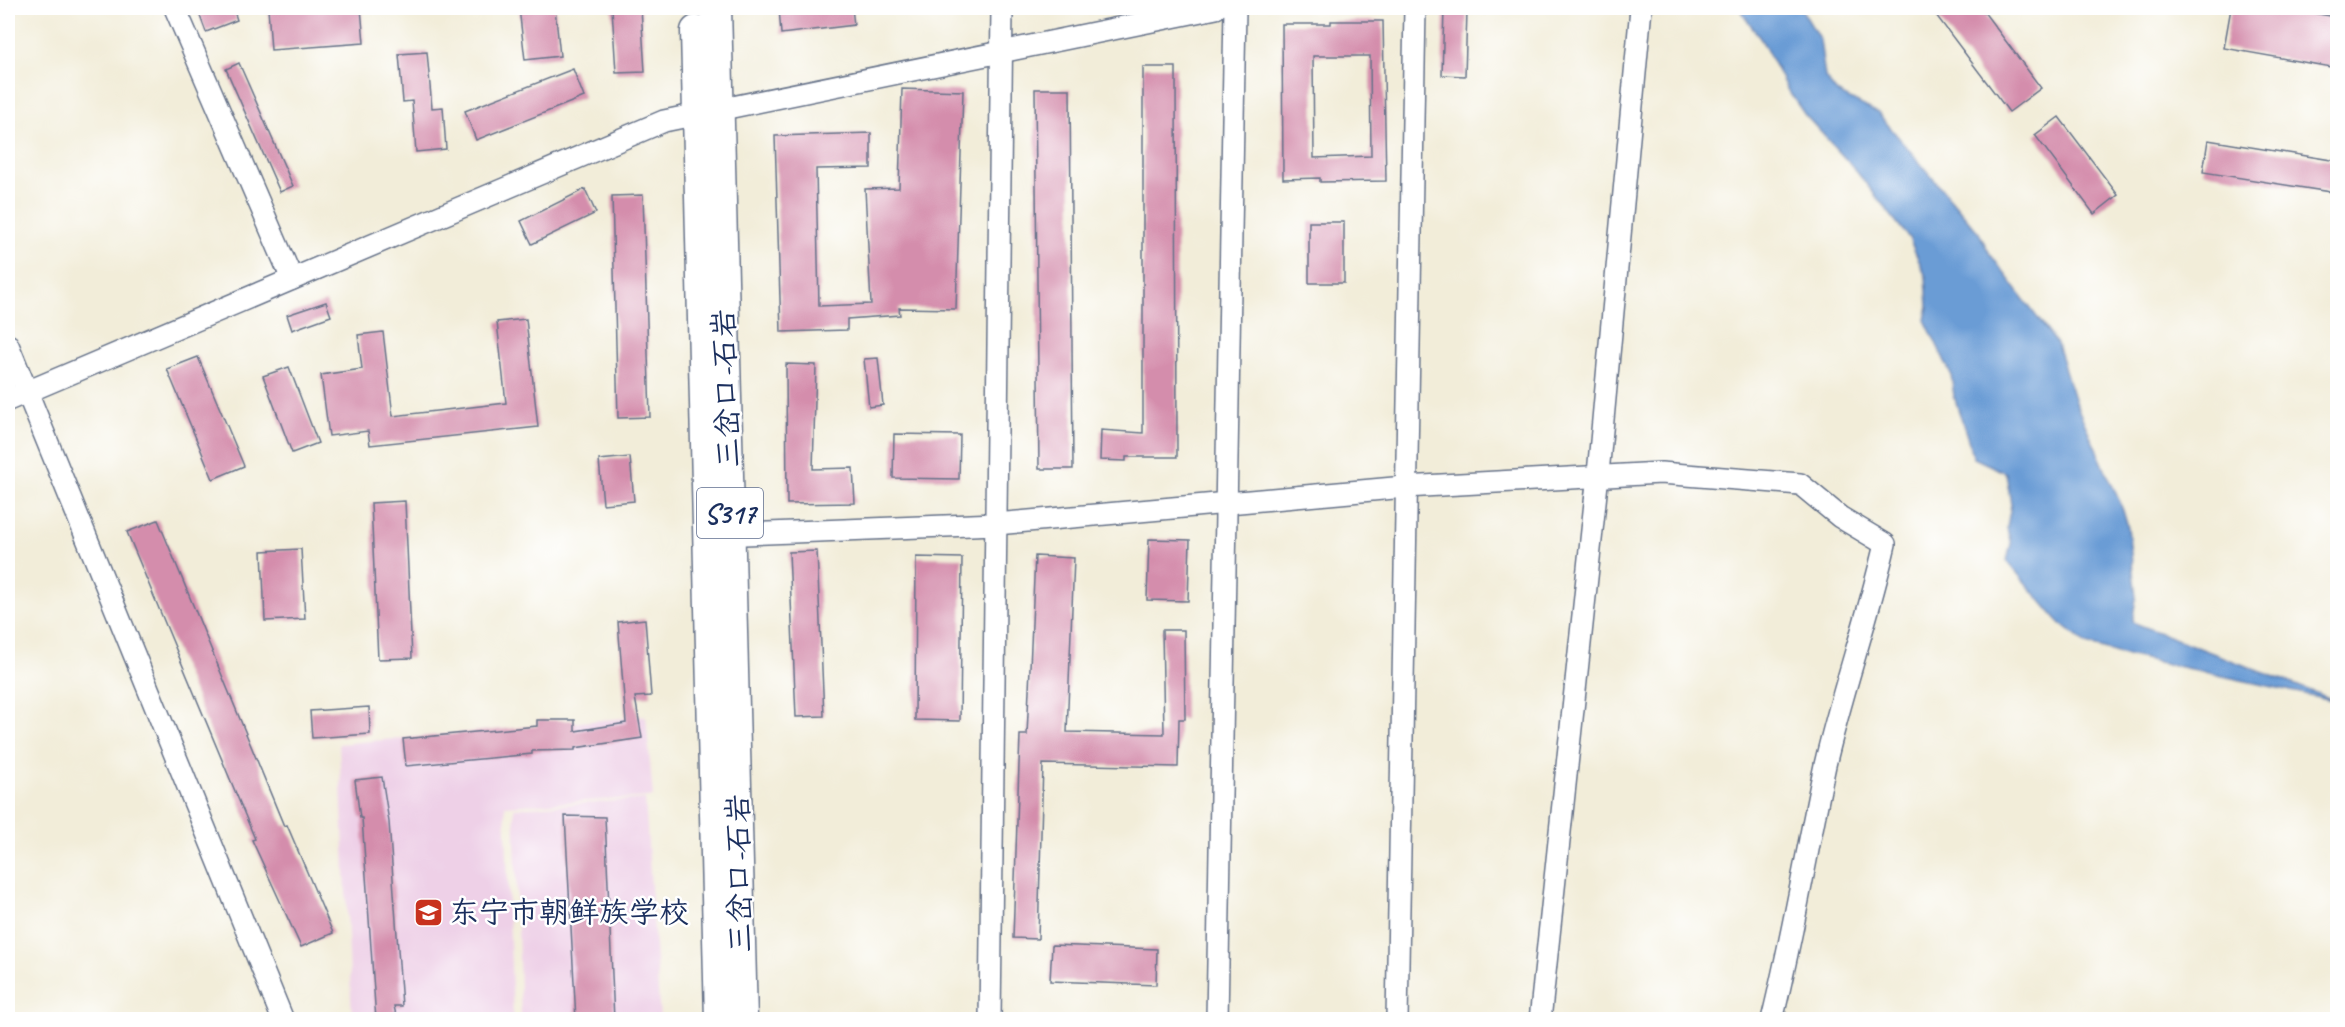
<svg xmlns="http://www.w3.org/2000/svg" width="2345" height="1027" font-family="Caveat,'LXGW WenKai TC',sans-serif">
	<rect width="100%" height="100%" fill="#fff"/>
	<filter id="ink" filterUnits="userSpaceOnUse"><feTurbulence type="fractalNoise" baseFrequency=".0167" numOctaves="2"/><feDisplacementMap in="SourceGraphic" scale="12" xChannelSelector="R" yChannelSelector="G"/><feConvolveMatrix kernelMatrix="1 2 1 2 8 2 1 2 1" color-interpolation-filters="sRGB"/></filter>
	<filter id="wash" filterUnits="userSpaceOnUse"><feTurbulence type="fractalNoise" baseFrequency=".008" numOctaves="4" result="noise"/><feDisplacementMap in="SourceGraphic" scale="24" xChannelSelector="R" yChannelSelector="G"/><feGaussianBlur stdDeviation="1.35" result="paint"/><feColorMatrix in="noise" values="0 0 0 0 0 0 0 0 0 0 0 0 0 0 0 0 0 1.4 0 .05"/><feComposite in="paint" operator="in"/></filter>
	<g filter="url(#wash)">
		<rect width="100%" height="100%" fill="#f2edd9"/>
		<g fill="#eed0e7">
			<path d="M646,716L653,797L505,806L513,1019H352L339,744Z"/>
			<path d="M645,799L660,1019H521L514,808Z"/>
		</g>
		<path fill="#6a9cd5" stroke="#42669a" stroke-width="1.5" d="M1739,8H1801L1820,40L1825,77L1836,92L1878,113L1979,233L1990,254L2057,344L2075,402L2122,507L2128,528L2136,598L2132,622L2337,701L2117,653L2086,644L2059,622L2007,561L2011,544L2007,528L2011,504L2006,473L1974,458L1954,396L1951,374L1925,320L1928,306L1926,277L1909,238L1853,167L1805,115L1787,89L1762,41Z"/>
		<g id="blocks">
			<g fill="#d48dac" fill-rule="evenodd">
				<path d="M197,8H233L237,20L206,32Z"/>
				<path d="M268,8H361L364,43L271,50Z"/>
				<path d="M519,8H555L560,56L525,60Z"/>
				<path d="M612,8H641L645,72L616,73Z"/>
				<path d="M779,8H852L854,25L781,34Z"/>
				<path d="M1946,8H1981L2041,88L2009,112L1936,15Z"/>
				<path d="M2231,8H2282L2337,17V68L2224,48Z"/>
				<path d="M1444,10L1467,11L1465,76L1442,75Z"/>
				<path d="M1331,21H1383L1386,181L1320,182V178L1283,179L1282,24H1331ZM1313,56H1370L1371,156L1314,158Z"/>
				<path d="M427,52L432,108L443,107L446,149L416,152L412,101L403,102L399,54Z"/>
				<path d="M239,63L293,186L280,192L226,69Z"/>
				<path d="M1143,67H1176L1177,457H1126V461L1100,460L1101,430L1143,433Z"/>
				<path d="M573,69L584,97L476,140L465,111Z"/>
				<path d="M902,89L963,91L956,309L899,308L900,315L847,319V330L781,332L775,136L871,133V168L816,169L819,306L871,304L865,189L899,188Z"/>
				<path d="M1035,89H1070L1073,469H1039Z"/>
				<path d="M2059,117L2118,195L2094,214L2035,135Z"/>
				<path d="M2208,140L2337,161V193L2203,172Z"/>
				<path d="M585,189L596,213L532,244L521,221Z"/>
				<path d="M643,195L650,417L618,418L612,196Z"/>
				<rect x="1309" y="222" width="35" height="61"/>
				<path d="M326,302L331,316L292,330L287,315Z"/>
				<path d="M526,319L538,427L370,445L368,431L329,436L321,375L362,369L358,335L383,332L393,416L506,403L497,322Z"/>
				<path d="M198,357L244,466L213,479L167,369Z"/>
				<path d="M878,358L883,405L869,407L864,359Z"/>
				<path d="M786,364L816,365L813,469L853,468L855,503L787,504Z"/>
				<path d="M289,367L318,443L292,453L263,376Z"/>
				<path d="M894,434L960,435L959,479L893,478Z"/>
				<path d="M630,457L634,501L603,504L599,460Z"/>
				<path d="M405,501L412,658L378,659L371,503Z"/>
				<path d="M158,520L284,826L287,825L333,933L301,947L252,840L255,839L127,532Z"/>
				<path d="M1149,539L1190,540L1188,601L1147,600Z"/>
				<path d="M301,549L305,619L265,621L262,551Z"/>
				<path d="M817,551L824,716L796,717L789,552Z"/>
				<path d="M1035,556L1074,558L1067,732L1164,734L1162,630H1184L1185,719H1179L1178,767L1043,764L1038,939L1013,938L1020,735H1027Z"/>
				<path d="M916,557L962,558L960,721L915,720Z"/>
				<path d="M645,619L651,696L635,697L642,738L575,748V750L532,751V754L406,766L403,739L537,726V720H575V731L626,723L618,622Z"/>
				<path d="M369,707L370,734L312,738L310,711Z"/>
				<path d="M382,777L389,822L402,1006H394L397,1020H376L362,818H360L355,780Z"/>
				<path d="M565,816L605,817L614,1020H576Z"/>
				<path d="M1052,945L1157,949L1156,985L1050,981Z"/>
			</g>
		</g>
	</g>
	<g filter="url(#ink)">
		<use href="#blocks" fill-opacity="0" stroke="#667289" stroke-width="1.5"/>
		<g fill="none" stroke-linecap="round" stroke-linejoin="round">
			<defs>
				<g id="minor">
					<path d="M175,8L292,279"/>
					<path d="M8,345L283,1020"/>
					<path d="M8,400L664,121L1216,8"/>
					<path d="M718,535L996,524L1405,487L1661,473L1800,484L1840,517L1885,544C1868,619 1842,691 1825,765C1807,850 1793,935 1772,1020"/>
					<path d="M990,1020L1002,8"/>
					<path d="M1217,1020L1235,8"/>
					<path d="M1397,1020L1415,8"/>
					<path d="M1540,1020L1598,474L1641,8"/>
				</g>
				<g id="highway">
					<path d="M716,8L742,1020"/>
					<path d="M696,31L720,1020"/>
				</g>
			</defs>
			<use href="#minor" stroke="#667289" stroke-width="24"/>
			<use href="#highway" stroke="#667289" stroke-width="33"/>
			<use href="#minor" stroke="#fff" stroke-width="21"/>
			<use href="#highway" stroke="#fff" stroke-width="30"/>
		</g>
	</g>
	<defs>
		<symbol id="school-square" viewBox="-11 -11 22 22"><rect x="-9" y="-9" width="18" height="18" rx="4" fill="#c8321e" stroke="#fff"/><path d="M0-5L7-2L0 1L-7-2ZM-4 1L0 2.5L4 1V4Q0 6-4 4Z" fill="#fff"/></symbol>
	</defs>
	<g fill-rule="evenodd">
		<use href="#school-square" x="412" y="896" width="33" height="33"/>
	</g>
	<g text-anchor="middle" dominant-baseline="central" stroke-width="5" stroke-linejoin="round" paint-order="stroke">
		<rect fill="#fff" stroke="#5f6d8e" stroke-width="1.5" x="697" y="488" width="66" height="50" rx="4.5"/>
		<g font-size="28" font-weight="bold" fill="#1b2f5e">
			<text x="730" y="513">S317</text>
		</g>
		<g font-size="30" fill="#1b2f5e" stroke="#fff">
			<text transform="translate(726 388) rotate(-92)">三岔口-石岩</text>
			<text transform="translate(739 873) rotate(-91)">三岔口-石岩</text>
		</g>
		<g font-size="30" fill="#1b2f5e" stroke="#fff" text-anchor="start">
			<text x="449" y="912">东宁市朝鲜族学校</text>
		</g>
	</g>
	<rect width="2345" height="1027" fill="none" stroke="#fff" stroke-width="30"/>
</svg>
